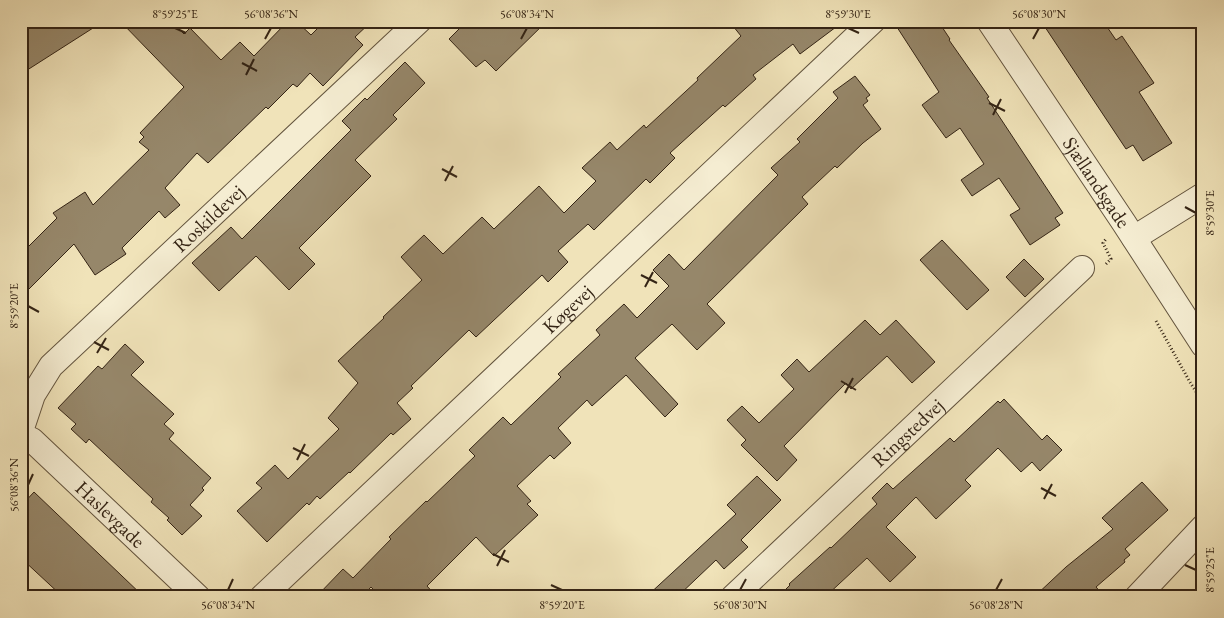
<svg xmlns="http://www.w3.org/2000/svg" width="1224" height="618" font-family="'EB Garamond',serif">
	<rect width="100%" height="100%" fill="#f0e3b9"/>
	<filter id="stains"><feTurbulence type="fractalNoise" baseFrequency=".004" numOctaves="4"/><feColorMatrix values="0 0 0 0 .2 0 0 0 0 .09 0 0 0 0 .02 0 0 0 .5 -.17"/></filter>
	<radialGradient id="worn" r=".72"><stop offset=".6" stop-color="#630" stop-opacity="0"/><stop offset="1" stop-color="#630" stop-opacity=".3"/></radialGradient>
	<g fill="#96876a" stroke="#342415">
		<path d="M21,21H104L21,74Z"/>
		<path d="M120,21H171L184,34L190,28L221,60L240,42L254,56L288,21H296L311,35L325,21H372L355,37L363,45L323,86L310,73L297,87L293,84L268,109L266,107L208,163L197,153L165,188L180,205L165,218L159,211L122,248L126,254L95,275L74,244L21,297V254L57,218L53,213L85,192L93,205L149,150L139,142L144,137L140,133L184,87Z"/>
		<path d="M467,21H547L496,71L485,60L476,67L449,39Z"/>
		<path d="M729,21H771L778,29L788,21H844L800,54L793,44L753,75L756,79L725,107L723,105L670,153L675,158L650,183L646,179L594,230L588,224L558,251L568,262L548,282L542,275L476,337L469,330L411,386L413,388L397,403L411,419L393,435L391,433L350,473L349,472L320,499L317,496L309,505L307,503L267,542L237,511L262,488L256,483L275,465L288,479L339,429L328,418L358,383L338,361L384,318L383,317L422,280L401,257L424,235L443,254L482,217L494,229L539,186L564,213L596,181L582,168L610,142L617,150L644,125L646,128L698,80L697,78L741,36Z"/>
		<path d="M893,21H938L950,39L949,40L989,97L987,98L1063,213L1055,218L1060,225L1030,245L1010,215L1020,209L999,178L972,196L961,180L984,164L960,128L946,138L922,105L939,92Z"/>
		<path d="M1041,21H1103L1116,40L1122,36L1154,83L1139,92L1172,143L1143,161L1133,145L1126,149Z"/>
		<path d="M405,62L425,83L393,115L397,119L355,160L371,176L299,248L315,264L289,290L256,256L219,291L192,263L231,227L242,239L351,130L342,121L365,98L367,100Z"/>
		<path d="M855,76L870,95L866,98L868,101L863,105L881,129L863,143L837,168L835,166L802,197L808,204L707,304L725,323L697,350L672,324L635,358L678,404L665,417L626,375L592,406L587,400L558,428L571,443L554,459L550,455L517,486L531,501L527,504L538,515L494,556L476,537L427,586L437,597H381L371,587L367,591L372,597H316L343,569L353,578L391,539L389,537L426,501L427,502L475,456L469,450L503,417L511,425L561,377L558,374L600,335L596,330L624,304L637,318L669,286L653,270L669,254L684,270L778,175L771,168L800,142L797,139L838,98L833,92Z"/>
		<path d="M942,240L989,290L967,310L920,260Z"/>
		<path d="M1024,259L1044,279L1025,297L1006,277Z"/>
		<path d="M865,320L880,335L896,320L935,362L912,383L887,356L851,389L846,383L784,446L797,460L777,481L741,445L746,440L727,420L742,406L759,423L794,389L781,375L797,359L809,372Z"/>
		<path d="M125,344L144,362L131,375L174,414L164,424L174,433L169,439L211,478L202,488L204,490L190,505L202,516L182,535L167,520L169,518L151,502L153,499L89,439L86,443L71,429L76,424L58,408L98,366L102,369Z"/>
		<path d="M1004,399L1042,440L1047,435L1062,450L1040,471L1032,462L1021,472L998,448L965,480L971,486L936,519L916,497L886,527L916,557L890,582L867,558L825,597H778L790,585L789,584L830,547L831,548L877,504L872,498L887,483L893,489L950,438L954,442L998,401L1000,403Z"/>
		<path d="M757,476L781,500L741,540L748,547L724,569L716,560L677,597H646L736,514L727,505Z"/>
		<path d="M1142,482L1168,510L1125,549L1130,555L1124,560L1125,562L1096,587L1105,597H1034L1066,567L1113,529L1102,518Z"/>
		<path d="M34,492L144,597H63L21,558V506Z"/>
	</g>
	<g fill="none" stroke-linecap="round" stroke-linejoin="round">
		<defs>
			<g id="minor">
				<path id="s1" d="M989,21L1124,223L1203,345"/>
				<path d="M1134,238L1203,195"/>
				<path id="s2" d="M21,431L33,395L51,366L419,21"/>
				<path id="s3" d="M21,435L32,440L198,597"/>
				<path id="s4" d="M262,597L873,21"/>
				<path id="s5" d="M733,597L1082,268"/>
				<path d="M1137,597L1203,527"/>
			</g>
		</defs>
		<use href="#minor" stroke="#63543e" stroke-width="26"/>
		<g stroke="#342415" stroke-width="3" stroke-dasharray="1 2.5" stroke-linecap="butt">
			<path d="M1106,264L1111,259L1103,243L1106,239"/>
			<path d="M1156,321L1191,384L1203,402"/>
		</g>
		<use href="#minor" stroke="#f5edd2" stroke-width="24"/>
	</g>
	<path fill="none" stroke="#342415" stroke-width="2" d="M175,28L186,33M848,28L859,33M265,39L271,28M521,39L527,28M1033,39L1039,28M242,63L257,71M246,75L254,59M989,103L1005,111M993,115L1001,99M442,169L457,177M445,181L453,166M1185,207L1196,213M641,275L657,283M645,287L653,272M28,306L39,312M94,342L109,350M97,353L106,338M841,381L856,390M845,393L853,378M293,448L309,456M297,460L305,444M28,485L33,474M1041,488L1056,496M1044,499L1052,484M493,554L509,562M1185,565L1196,570M497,566L505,550M551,585L562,590M228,590L233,579M740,590L746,579M996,590L1002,579"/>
	<g text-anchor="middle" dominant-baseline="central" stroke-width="4" stroke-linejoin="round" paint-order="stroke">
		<g font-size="20" fill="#342415" stroke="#f5edd2">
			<text stroke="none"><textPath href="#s1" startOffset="194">Sjællandsgade</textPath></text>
			<text stroke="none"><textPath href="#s2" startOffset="288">Roskildevej</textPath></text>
			<text stroke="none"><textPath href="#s4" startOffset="420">Køgevej</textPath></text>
			<text stroke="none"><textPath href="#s5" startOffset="240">Ringstedvej</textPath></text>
			<text stroke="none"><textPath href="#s3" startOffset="120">Haslevgade</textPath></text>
		</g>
	</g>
	<rect width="1224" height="618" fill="none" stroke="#f0e3b9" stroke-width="55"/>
	<rect x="28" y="28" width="1168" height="562" fill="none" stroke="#342415" stroke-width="2"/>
	<g font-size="12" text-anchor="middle" fill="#342415">
		<text x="175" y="18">8°59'25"E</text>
		<text x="271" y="18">56°08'36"N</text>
		<text x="527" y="18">56°08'34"N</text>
		<text x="848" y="18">8°59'30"E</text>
		<text x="1039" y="18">56°08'30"N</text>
		<text transform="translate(1210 213) rotate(-90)" y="4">8°59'30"E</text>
		<text transform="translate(14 306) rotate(-90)" y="4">8°59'20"E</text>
		<text transform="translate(14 485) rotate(-90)" y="4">56°08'36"N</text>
		<text transform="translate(1210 570) rotate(-90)" y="4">8°59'25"E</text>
		<text x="228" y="609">56°08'34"N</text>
		<text x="562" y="609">8°59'20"E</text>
		<text x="740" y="609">56°08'30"N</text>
		<text x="996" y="609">56°08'28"N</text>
	</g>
	<rect width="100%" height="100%" filter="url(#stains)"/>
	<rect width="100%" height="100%" fill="url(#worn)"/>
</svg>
